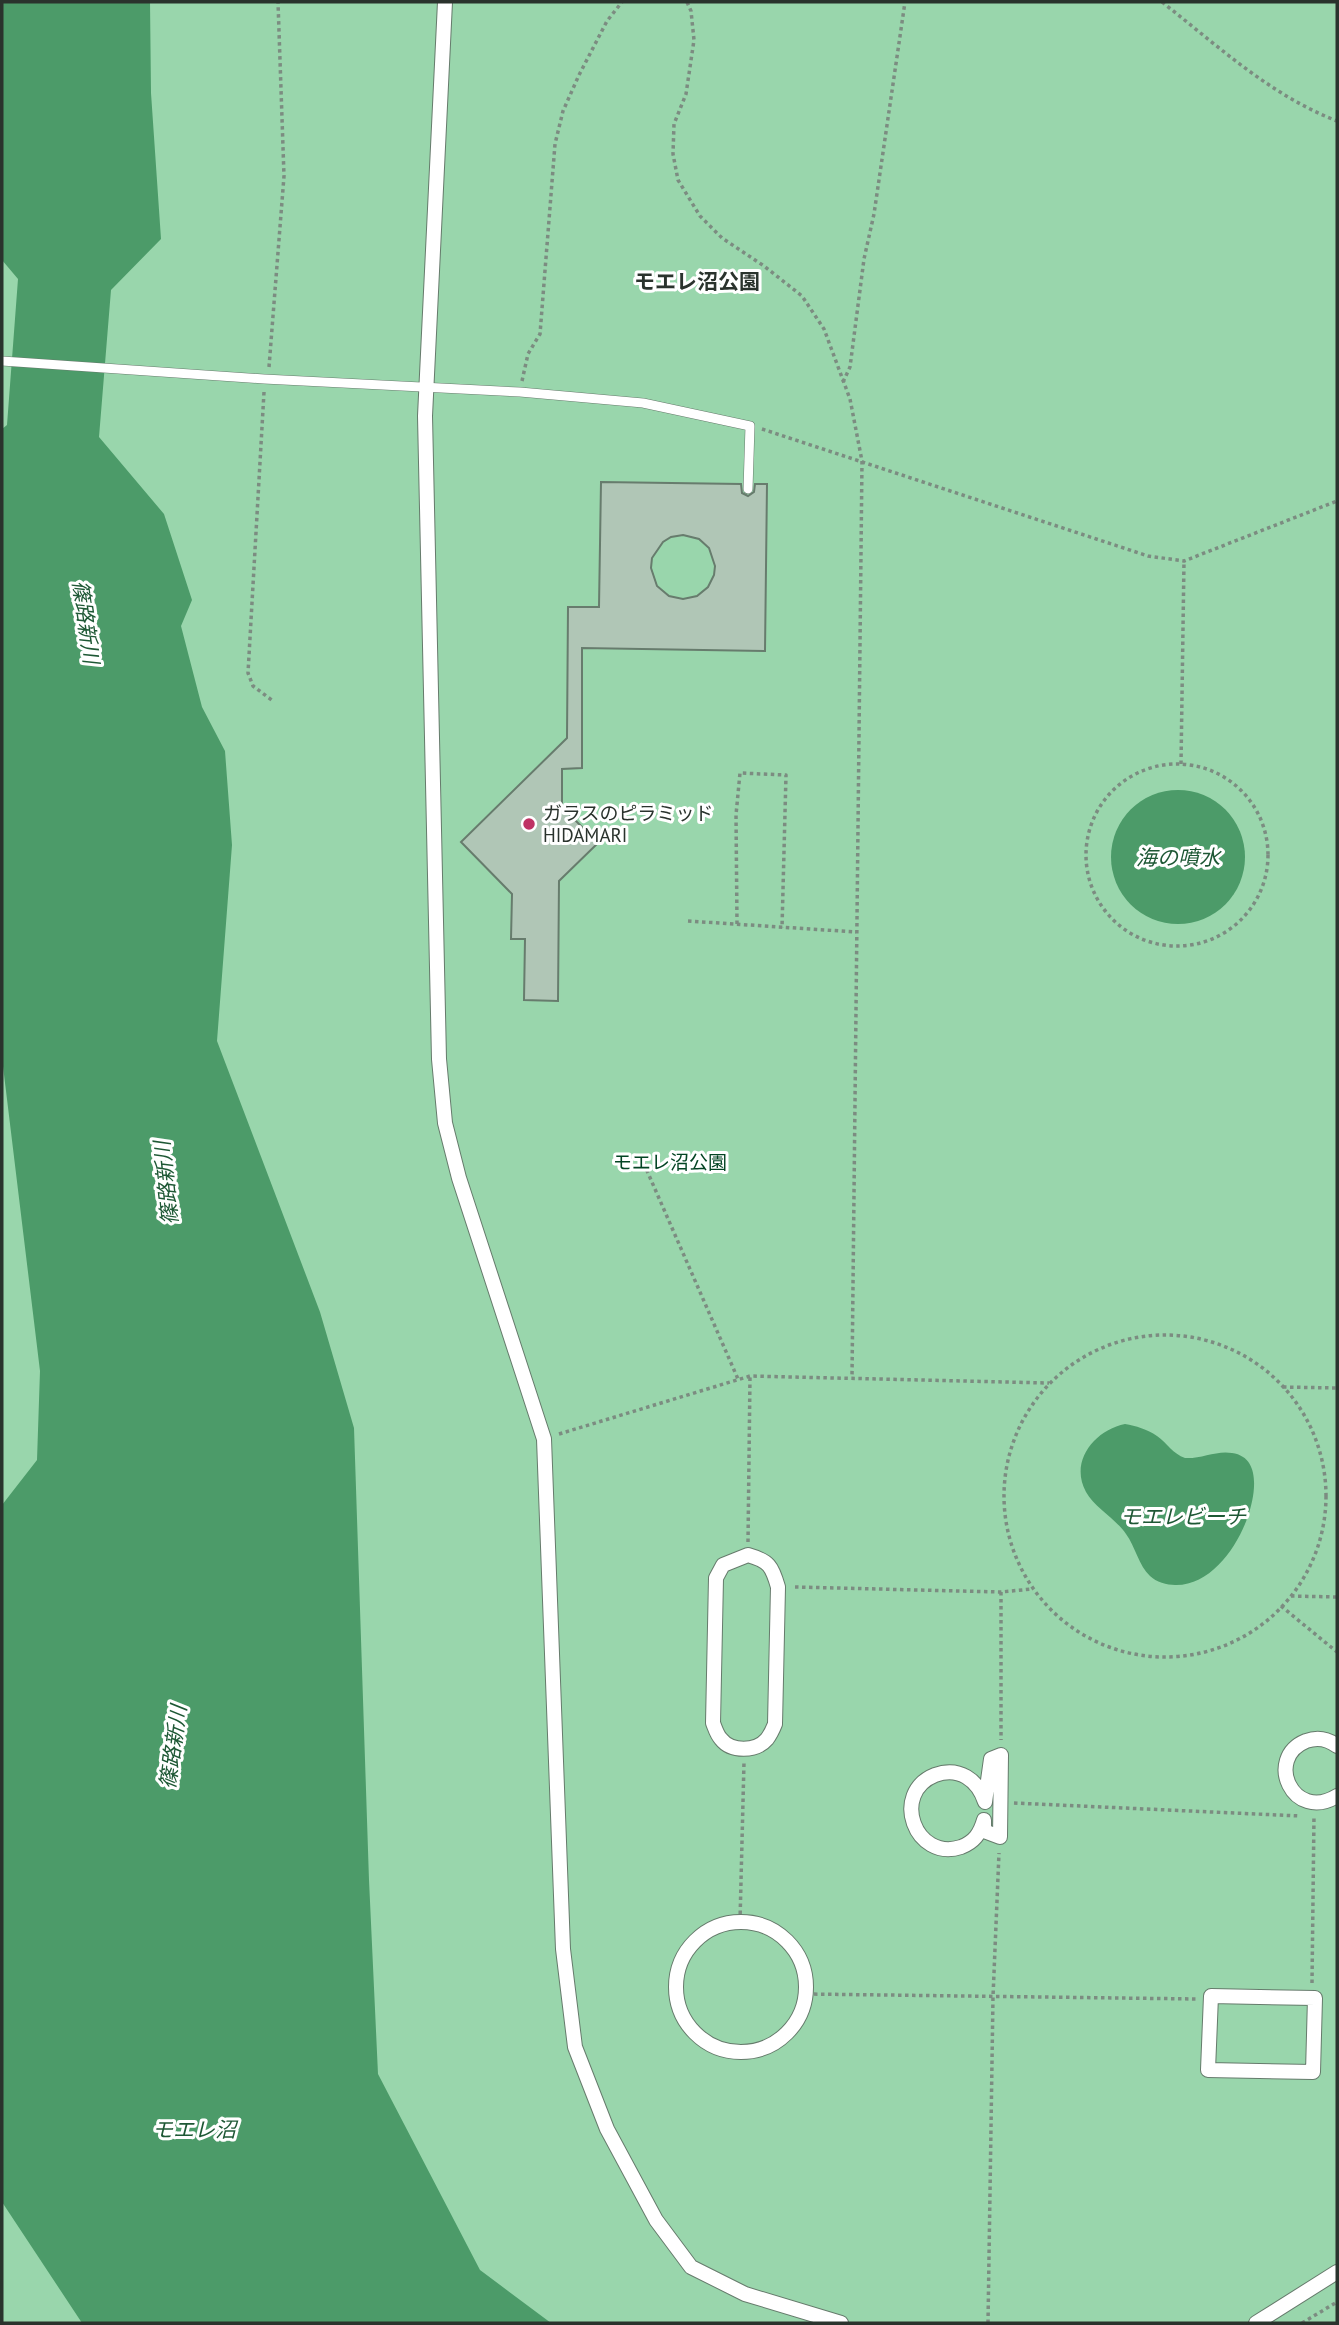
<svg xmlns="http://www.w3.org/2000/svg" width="1339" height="2325" font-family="'PT Sans','Noto Sans JP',sans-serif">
	<rect width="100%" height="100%" fill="#d1e8d7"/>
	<rect fill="#99d6ac" x="2" y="2" width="1335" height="2321"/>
	<g fill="#4c9b69">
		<path d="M2,2H150L151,93L161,239L111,290L99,437L164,514L192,600L181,626L202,707L225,751L232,845L217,1041L320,1312L354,1428L369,1880L378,2074L480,2270L551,2323H82L2,2202V1505L37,1460L40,1371L2,1058V429L7,425L18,279L2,260Z"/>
		<circle cx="1178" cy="857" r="67"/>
		<path d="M1125,1424C1136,1426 1147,1429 1157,1436C1167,1443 1173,1454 1185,1458C1201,1459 1217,1450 1232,1453C1262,1457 1255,1496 1248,1516C1238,1546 1211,1586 1175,1585C1167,1585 1156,1582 1150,1576C1139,1566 1135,1546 1126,1534C1115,1518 1095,1508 1086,1492C1069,1461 1095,1430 1125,1424Z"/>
	</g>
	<path fill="#b0c6b6" stroke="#677c6d" stroke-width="2" fill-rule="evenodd" d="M601,482L741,484L742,493L748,496L754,492L755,484H767L765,651L582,648V768L562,769V807L598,843L559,881L558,1001L524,1000L525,939H511L512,894L461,842L567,738L568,607H599ZM683,535L699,539L709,548L715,566L714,575L708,587L697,596L683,599L669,596L657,586L651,568L652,558L663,542L671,537Z"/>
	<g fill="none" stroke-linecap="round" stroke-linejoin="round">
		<defs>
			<path id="service" d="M2,361L264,379L520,392L643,403L750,426L748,489"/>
			<g id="pedestrian">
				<path d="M445,2L425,416L439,1059L445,1123L459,1178L544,1439L563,1949L575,2047L607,2129L656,2220L691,2267L745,2294L841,2323"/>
				<path d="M748,1555C769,1561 772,1566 778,1587L775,1724C773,1729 770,1735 767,1739C756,1752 731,1752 721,1739C717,1735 715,1728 713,1723L716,1578L723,1565Z"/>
				<path d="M1337,1746C1328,1739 1317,1737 1306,1741C1264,1758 1293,1823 1337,1796"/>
				<path d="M1001,1755L1000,1837L984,1831V1820C980,1834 974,1842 961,1847C915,1862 890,1793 935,1775C959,1766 978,1780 985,1802L991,1759Z"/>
				<circle cx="741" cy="1987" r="65"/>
				<path d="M1211,1996L1315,1998L1313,2072L1208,2070Z"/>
				<path d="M1256,2323L1337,2272"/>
			</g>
		</defs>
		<use href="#service" stroke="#667b6c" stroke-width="10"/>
		<use href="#pedestrian" stroke="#667b6c" stroke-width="16"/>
		<g stroke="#7c8c81" stroke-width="3.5" stroke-dasharray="3.5 3.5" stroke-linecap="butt">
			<path d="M687,2L691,11L694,40L686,94L674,124L673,154L678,180L700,216L722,238L764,266L802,296L824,329L850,399L862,461L852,1377"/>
			<path d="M1162,2C1218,46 1270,95 1337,121"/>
			<path d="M269,367L284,176L278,2"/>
			<path d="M522,381L528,354L540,334L555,144L563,111L579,75L607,21L622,2"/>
			<path d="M843,382L850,367L864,259L874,214L905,2"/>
			<path d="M264,392L248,673L253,686L273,701"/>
			<path d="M762,429L1148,556L1184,561L1337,501"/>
			<path d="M1181,764L1184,561"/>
			<circle cx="1177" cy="855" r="91"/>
			<path d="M688,921L856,932"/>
			<path d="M737,924L736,815L740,773L786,775L782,928"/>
			<path d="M641,1157L738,1379"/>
			<circle cx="1165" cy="1496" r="161"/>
			<path d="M1283,1387L1337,1388"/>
			<path d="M559,1434L750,1376L1049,1383"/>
			<path d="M748,1542L750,1376"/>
			<path d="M795,1587L1001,1592L1032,1589"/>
			<path d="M1001,1592V1740"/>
			<path d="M1291,1596L1337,1597"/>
			<path d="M1281,1606L1337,1652"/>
			<path d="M1014,1803L1300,1816"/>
			<path d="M740,1921L744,1762"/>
			<path d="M1312,1983L1314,1815"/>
			<path d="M807,1994L1197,1999"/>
			<path d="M988,2323L993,1997L999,1853"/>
			<path d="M1302,2323L1337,2302"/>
		</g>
		<use href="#service" stroke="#fff" stroke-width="9"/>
		<use href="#pedestrian" stroke="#fff" stroke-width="14"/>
	</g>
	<circle fill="#bf3264" stroke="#fff" stroke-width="2.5" cx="529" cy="824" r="7"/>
	<g text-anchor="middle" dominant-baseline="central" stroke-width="6" stroke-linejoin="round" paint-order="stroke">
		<g font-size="19" fill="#2a332d" stroke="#fff" text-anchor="start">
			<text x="543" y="813">ガラスのピラミッド<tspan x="543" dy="22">HIDAMARI</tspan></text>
		</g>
		<g font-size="19" fill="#034423" stroke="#fff">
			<text x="670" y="1162">モエレ沼公園</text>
		</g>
		<g font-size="21" font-weight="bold" fill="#2a332d" stroke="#fff">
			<text x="697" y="281">モエレ沼公園</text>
		</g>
		<g font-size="21" font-style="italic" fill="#1e5835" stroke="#fff">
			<text transform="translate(86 622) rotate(82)">篠路新川</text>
			<text x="1178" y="857">海の噴水</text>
			<text transform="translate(166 1183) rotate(-96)">篠路新川</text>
			<text x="1183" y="1516">モエレビーチ</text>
			<text transform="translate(173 1747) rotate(-82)">篠路新川</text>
			<text x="194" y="2129">モエレ沼</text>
		</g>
	</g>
	<rect width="1339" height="2325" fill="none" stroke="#2a332d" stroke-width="7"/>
</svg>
